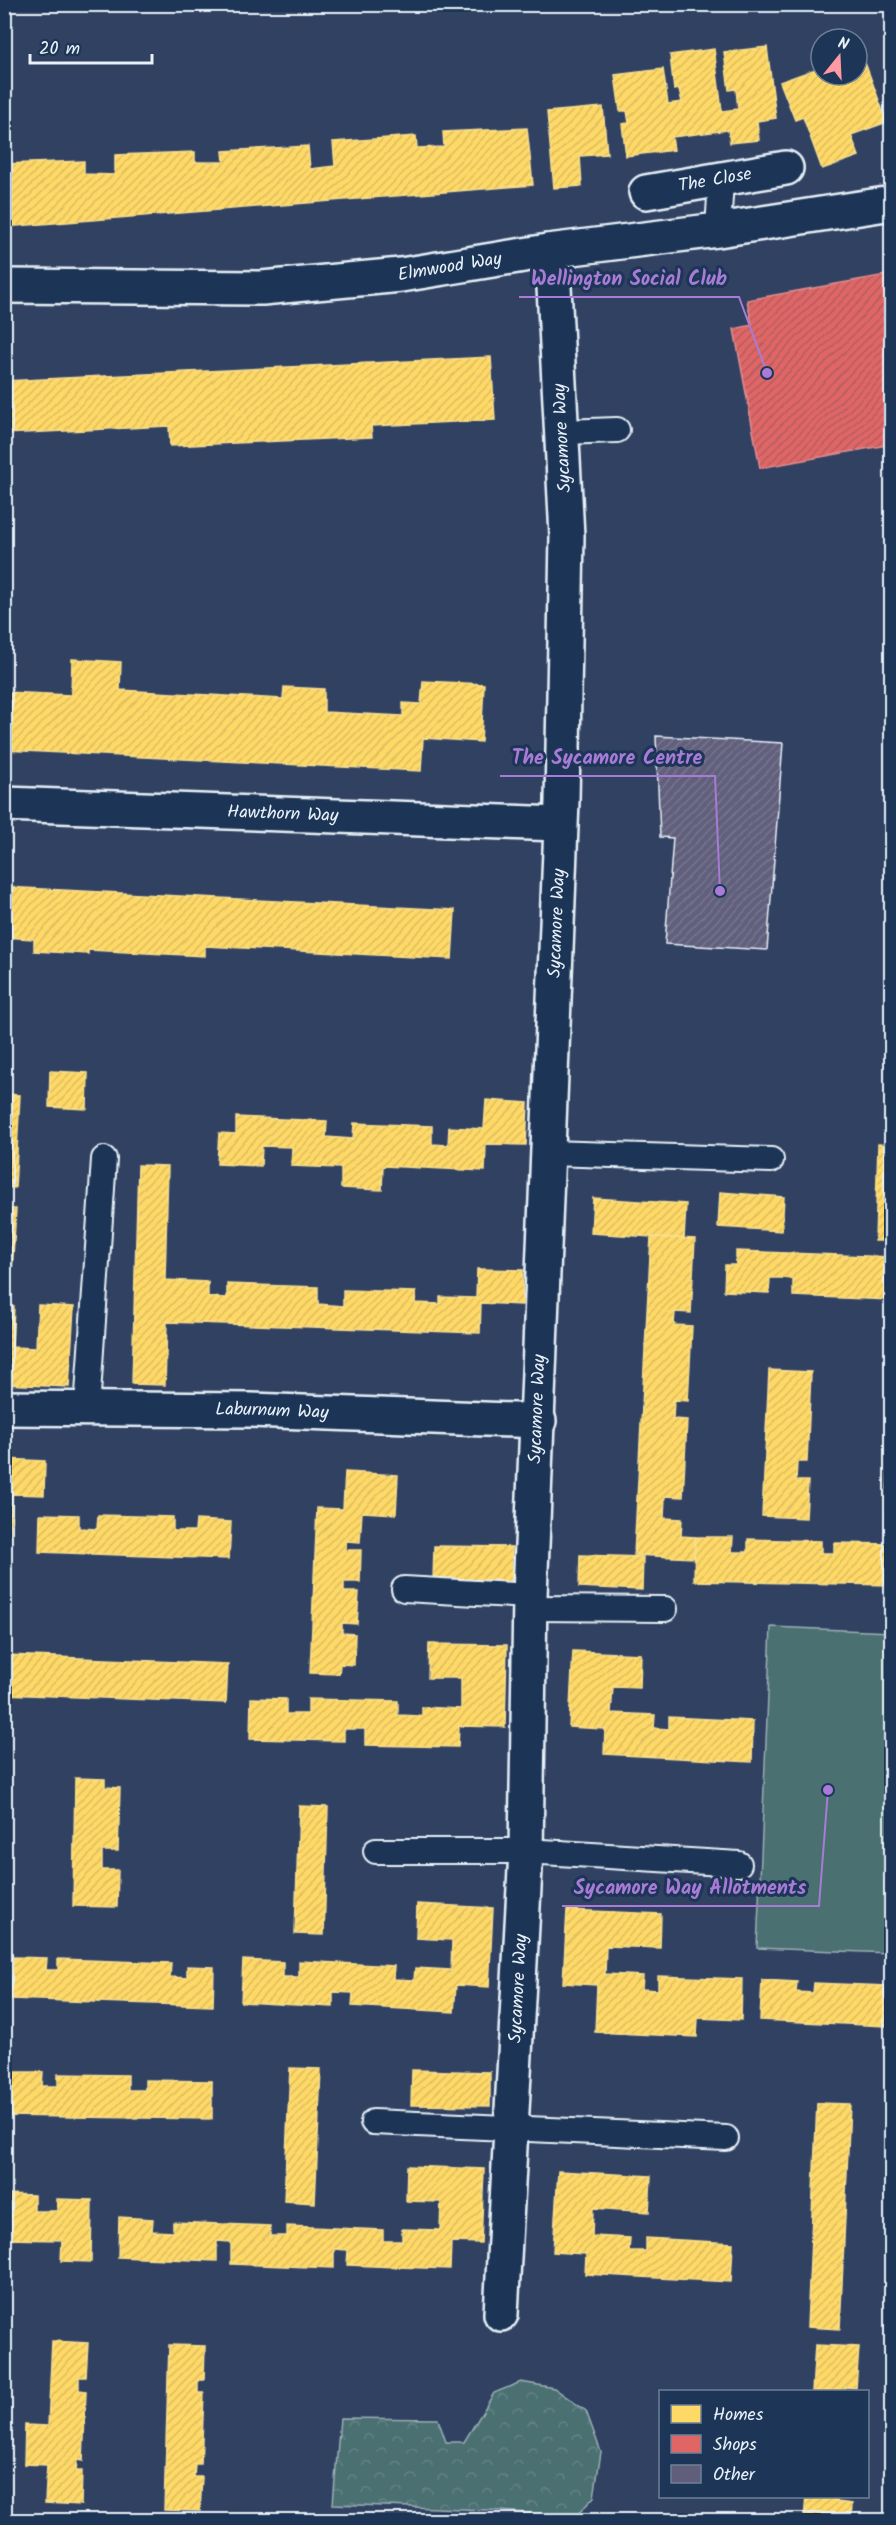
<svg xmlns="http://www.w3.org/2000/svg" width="896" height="2525" font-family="Kalam,sans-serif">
	<defs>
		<pattern id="park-crowns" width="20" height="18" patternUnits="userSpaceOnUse" patternTransform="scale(1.5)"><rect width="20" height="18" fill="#4b6f71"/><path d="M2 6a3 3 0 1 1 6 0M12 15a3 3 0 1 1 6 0" fill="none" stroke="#658486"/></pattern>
		<pattern id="homes-hatch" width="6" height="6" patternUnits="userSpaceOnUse" patternTransform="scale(1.5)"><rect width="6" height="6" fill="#ffd966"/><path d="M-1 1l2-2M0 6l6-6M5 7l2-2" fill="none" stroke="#dabc60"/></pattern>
		<pattern id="shops-hatch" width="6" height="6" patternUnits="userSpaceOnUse" patternTransform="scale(1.5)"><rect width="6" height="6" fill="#e06666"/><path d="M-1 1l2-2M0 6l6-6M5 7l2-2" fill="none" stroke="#b25d5e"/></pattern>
		<pattern id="building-hatch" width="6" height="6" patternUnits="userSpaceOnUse" patternTransform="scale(1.5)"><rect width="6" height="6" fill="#615e7c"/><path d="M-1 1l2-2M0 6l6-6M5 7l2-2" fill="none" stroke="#78768f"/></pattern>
	</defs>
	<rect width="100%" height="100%" fill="#314162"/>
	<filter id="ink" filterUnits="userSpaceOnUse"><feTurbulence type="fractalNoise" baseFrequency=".0167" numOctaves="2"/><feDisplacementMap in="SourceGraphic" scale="12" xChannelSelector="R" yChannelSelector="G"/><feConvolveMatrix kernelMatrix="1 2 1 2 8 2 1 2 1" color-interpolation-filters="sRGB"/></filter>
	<g filter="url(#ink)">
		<path fill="#4b6f71" stroke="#9ab0b4" stroke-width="1.5" d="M771,1627L891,1632V1953L757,1948Z"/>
		<path fill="url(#park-crowns)" stroke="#9ab0b4" stroke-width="1.5" d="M521,2382L554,2388L586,2411L601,2452L594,2497L575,2517L488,2510L333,2504L340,2418L438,2419L446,2442H464L494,2393Z"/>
		<g fill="url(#homes-hatch)" stroke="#f8e092" stroke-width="1.5">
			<path d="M767,47L776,118L757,121L759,140L730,143L728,130L672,137L674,150L626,156L622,124L629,123L627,111H620L615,75L663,69L668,104L682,102L679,89L674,90L670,55L714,49L722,111L738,109L736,89L729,90L724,52Z"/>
			<path d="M861,52L887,122L851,135L859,156L822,169L803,117L795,120L780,82L821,67V75H857V54Z"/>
			<path d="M603,107L607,154L580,156L582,186L554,188L547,112Z"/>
			<path d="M527,128L533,185L4,227V164L84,161V174L115,175V155L195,152V162H224L223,151L308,146L310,169L335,166L333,142L416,136L417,148L444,147L443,132Z"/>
			<path d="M491,357L495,420L371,426L372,437L170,446L169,426L4,434V381Z"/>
			<path d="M72,659L121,662L120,690L283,699L284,687L324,689V712L403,716V703L421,704L423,681L484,684L481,742L423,738L421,771L4,750V692L71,695Z"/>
			<path d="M4,887L455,910L452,959L205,946V956L88,950V954L34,951V939L4,937Z"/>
			<path d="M50,1071L88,1073L87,1109L49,1107Z"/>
			<path d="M4,1094L20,1095L15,1188L4,1187Z"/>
			<path d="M486,1100L528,1103L526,1145L486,1144L485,1171L383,1166L382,1190L341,1188V1168L291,1166L292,1147L262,1146L261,1166L217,1164L219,1133L236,1134V1117L327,1121L326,1137L353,1139L354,1123L432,1126V1144L448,1145L449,1127L484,1129Z"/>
			<path d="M878,1144L892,1145V1241H875Z"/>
			<path d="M138,1165L168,1166L165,1280L208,1282V1297L227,1298V1284L318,1287V1304L343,1306V1290L416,1292L415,1303L440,1304V1297L476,1298L477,1269L523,1270L522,1305L481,1303L480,1333L167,1322L165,1385L132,1384Z"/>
			<path d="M720,1192L784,1197L782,1231L718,1227Z"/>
			<path d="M593,1198L686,1204L684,1239L591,1233Z"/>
			<path d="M4,1209H16L11,1287L4,1286Z"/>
			<path d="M651,1237L695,1239L691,1313L675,1312L674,1325L692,1326L688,1401L674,1400L673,1419L687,1420L683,1497L665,1496L664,1518L682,1519L681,1536L695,1537L694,1558L634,1555Z"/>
			<path d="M736,1251L892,1257V1300L793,1296V1279L782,1278H770L769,1293L724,1291L725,1265H736Z"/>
			<path d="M38,1305L74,1307L69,1387L4,1384V1306L14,1307L12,1347L36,1348Z"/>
			<path d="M769,1370L811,1372L807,1462H797L796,1481H808L806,1518L762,1516Z"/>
			<path d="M892,1393V1519L886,1518Z"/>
			<path d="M4,1459L45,1461L44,1495L12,1494L6,1655L228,1664L226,1703L4,1694Z"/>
			<path d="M345,1472L398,1475L396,1514L362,1512L360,1542L346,1541V1550H361L360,1582H344V1592H359L357,1624L342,1623V1633L355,1634L354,1665L340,1664L339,1674L310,1673L317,1508L343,1509Z"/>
			<path d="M40,1514L79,1515V1528L97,1529L98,1515L173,1517V1531H195L196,1520L231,1522L229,1559L39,1552Z"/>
			<path d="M695,1537H733L732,1552H748V1539L821,1541V1553H834V1543L892,1544V1585L694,1581Z"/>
			<path d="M434,1546L512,1547L511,1583L433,1581Z"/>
			<path d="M580,1555L643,1557L642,1590L579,1587Z"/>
			<path d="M429,1644L507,1645L505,1727L459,1726L458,1747L365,1745V1729H344V1741L250,1739L251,1698L286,1699V1714H308V1699L398,1701V1715L422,1716V1707L461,1709V1678H428Z"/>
			<path d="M573,1651L641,1654L640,1688L613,1687L611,1713L655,1715L654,1728L669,1729V1717L753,1721L752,1762L604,1754L605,1729L569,1727Z"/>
			<path d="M75,1778L105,1779V1787L120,1788L118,1851H102V1870H118L117,1907L73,1906Z"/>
			<path d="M299,1806L328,1807L324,1935L295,1934Z"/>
			<path d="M417,1904L493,1908L489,1987L456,1985L454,2012L352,2006L353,1993L333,1992V2007L241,2002L243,1960L283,1962V1977H299V1961L394,1966L393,1979L414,1980L415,1968L451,1970L452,1940L416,1938Z"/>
			<path d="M567,1910L661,1914L660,1948L606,1946L605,1974L643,1976L642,1989L658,1990V1976L742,1979L741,2020L698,2018L697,2037L595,2032L597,1985L563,1983Z"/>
			<path d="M13,1957L47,1958L46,1970H58V1959L171,1963L170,1977L187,1978V1966L214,1967L213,2006L11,1999Z"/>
			<path d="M762,1980L797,1982L796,1992L813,1993L814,1983L888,1986L887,2026L760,2020Z"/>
			<path d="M290,2068L321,2069L315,2203L284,2201Z"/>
			<path d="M412,2070L490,2072V2106L411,2105Z"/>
			<path d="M4,2072H43L42,2086H58V2074L128,2075V2090H145V2080L212,2081V2119L4,2116Z"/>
			<path d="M817,2103L850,2104L840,2329L807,2327Z"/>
			<path d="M407,2166L484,2169L481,2243L451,2242L450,2269L347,2265L348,2250L334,2249V2268L231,2264V2242L217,2241V2261L118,2257L119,2217L153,2219L152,2231L173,2232V2222L270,2226V2236H287V2226L383,2230V2241H402V2229L440,2230L441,2202L406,2201Z"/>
			<path d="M558,2171L651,2176L649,2212L593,2208L592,2236L630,2238L629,2251H646V2238L733,2243L731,2282L585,2274L586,2254L553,2252Z"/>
			<path d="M4,2194L34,2195V2211H57V2199L92,2200L91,2262L61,2261L62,2240L4,2239Z"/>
			<path d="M52,2341L88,2343L86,2377H79V2390L86,2391L83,2461L77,2460L76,2471H82L81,2505L45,2503L47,2465L24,2464L25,2425L48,2426Z"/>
			<path d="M169,2345L205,2346L204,2380H198V2393H204L201,2464H195L194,2477H202L200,2511L164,2510Z"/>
			<path d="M815,2345L859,2347L856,2388L845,2387V2392H812Z"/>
			<path d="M806,2496H837V2502L852,2504L851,2520H804Z"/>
		</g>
		<path fill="url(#shops-hatch)" stroke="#e29092" stroke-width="1.5" d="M892,274V444L760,468L734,329L752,325L747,300Z"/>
		<path fill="url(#building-hatch)" stroke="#e8f1f8" stroke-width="1.5" d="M656,736L783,743L767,950L665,944L673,838L660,837Z"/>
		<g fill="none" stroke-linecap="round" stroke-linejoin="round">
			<defs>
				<g id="service">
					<path d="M718,230L721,180"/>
					<path d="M563,432L617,430"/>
					<path d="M549,1153L771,1160"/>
					<path d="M87,1409L104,1159"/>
					<path d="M404,1589L530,1596"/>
					<path d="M531,1608L665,1609"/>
					<path d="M376,1851H526L739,1864"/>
					<path d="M373,2122L726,2138"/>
				</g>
				<g id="minor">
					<path id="s1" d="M646,192L786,168"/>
					<path id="s2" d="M4,286L262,288L401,275L548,251L718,230L892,203"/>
					<path id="s3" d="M4,804L560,824"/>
					<path id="s4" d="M4,1408L251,1410L539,1421"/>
					<path id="s5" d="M501,2314L526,1851L530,1596L562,801L567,536L554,287L548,251"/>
				</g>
			</defs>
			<use href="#service" stroke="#e8f1f8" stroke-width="28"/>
			<use href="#minor" stroke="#e8f1f8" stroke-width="38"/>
			<use href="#service" stroke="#1d3557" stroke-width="24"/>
			<use href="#minor" stroke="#1d3557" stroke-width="33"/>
		</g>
	</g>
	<g text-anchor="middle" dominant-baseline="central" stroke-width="6" stroke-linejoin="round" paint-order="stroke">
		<g font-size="18" fill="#e8f1f8" stroke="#1d3557">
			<text stroke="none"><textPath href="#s1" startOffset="70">The Close</textPath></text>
			<text stroke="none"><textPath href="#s2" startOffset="447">Elmwood Way</textPath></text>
			<text transform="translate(563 438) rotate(-93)">Sycamore Way</text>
			<text stroke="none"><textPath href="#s3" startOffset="279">Hawthorn Way</textPath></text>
			<text stroke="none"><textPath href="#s5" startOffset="1392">Sycamore Way</textPath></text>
			<text stroke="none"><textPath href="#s5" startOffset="906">Sycamore Way</textPath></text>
			<text stroke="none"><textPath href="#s4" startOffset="268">Laburnum Way</textPath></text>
			<text stroke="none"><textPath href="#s5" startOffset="326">Sycamore Way</textPath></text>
		</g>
	</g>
	<path fill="none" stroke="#a77bd6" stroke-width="2" d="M767 373L739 297H519M720 891L715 776H500M828 1790L819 1906H562"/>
	<g fill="#a77bd6" stroke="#1d3557" stroke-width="2">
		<circle cx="767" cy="373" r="6"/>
		<circle cx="720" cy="891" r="6"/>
		<circle cx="828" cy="1790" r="6"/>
	</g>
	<g font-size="20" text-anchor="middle" font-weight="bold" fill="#a77bd6" stroke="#1d3557" stroke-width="6" stroke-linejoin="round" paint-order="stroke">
		<text x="629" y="285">Wellington Social Club</text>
		<text x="607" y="764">The Sycamore Centre</text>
		<text x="690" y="1894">Sycamore Way Allotments</text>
	</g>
	<rect width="896" height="2525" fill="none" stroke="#1d3557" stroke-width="24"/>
	<rect x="12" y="12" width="872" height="2501" fill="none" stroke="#e8f1f8" stroke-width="2" filter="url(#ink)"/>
	<rect x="659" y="2390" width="210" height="108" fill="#1d3557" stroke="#6e8097" stroke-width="1.5"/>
	<rect x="671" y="2405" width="30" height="18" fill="#ffd966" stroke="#6e8097" stroke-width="1.5"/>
	<text x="713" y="2420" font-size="18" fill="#e8f1f8">Homes</text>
	<rect x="671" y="2435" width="30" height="18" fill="#e06666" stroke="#6e8097" stroke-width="1.5"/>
	<text x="713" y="2450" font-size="18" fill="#e8f1f8">Shops</text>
	<rect x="671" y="2465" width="30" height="18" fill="#615e7c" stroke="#6e8097" stroke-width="1.5"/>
	<text x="713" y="2480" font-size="18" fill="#e8f1f8">Other</text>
	<g transform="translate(839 57) rotate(18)"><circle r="28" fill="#1d3557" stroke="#6e8097" stroke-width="1.5"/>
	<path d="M0-4.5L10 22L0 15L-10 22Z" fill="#ff9aa2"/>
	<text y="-9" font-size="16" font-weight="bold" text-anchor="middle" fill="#e8f1f8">N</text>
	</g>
	<path d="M30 54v9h122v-9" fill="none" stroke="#e8f1f8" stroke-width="3"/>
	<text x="39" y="54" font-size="18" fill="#e8f1f8" stroke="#1d3557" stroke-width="4.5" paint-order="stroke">20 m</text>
</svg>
